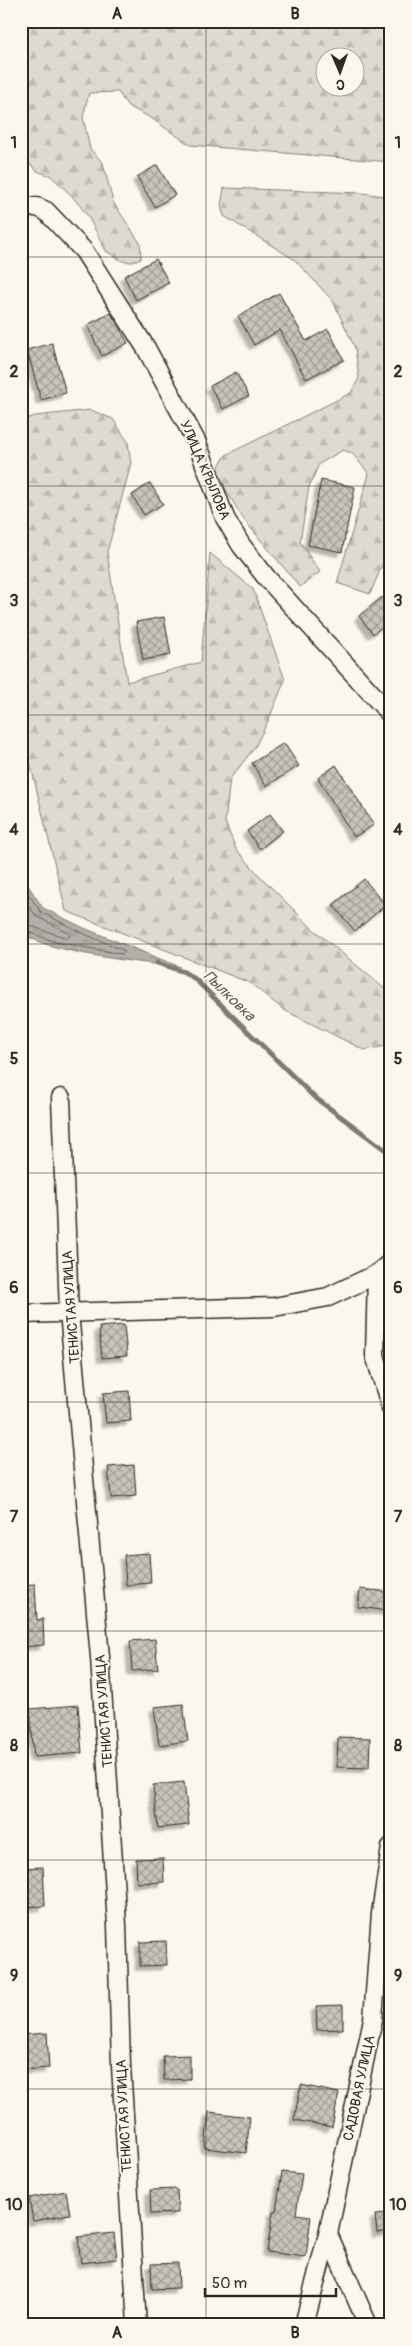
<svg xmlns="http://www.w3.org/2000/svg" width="412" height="2346" font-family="Pangolin,sans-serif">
	<defs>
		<pattern id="forest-firs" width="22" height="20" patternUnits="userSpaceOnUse" patternTransform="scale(1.25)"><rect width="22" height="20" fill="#dddad0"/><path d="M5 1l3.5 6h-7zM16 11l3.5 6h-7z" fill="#bebbb3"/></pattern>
		<pattern id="water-ripples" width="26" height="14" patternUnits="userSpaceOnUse" patternTransform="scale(1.25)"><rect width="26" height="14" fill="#b1afa7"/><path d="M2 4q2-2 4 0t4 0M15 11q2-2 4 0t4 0" fill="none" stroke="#908f88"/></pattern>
		<pattern id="building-cross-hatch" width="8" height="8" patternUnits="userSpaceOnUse" patternTransform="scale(1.25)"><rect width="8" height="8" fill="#c7c4bc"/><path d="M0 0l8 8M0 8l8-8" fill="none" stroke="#a29f99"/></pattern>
		<filter id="shadow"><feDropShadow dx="-4.5" dy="4.5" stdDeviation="1" flood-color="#0004"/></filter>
	</defs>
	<rect width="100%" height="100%" fill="#fbf7ec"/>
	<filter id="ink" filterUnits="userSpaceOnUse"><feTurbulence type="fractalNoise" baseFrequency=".02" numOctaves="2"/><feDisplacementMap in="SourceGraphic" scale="10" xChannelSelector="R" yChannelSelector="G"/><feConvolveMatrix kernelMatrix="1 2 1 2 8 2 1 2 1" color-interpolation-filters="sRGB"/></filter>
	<g filter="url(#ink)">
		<g fill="url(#forest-firs)" stroke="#84827e" fill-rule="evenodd">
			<path d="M21,21H391V162L190,145L151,118L128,106L118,92L89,93L83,117L90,149L103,163L113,202L140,243L141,259L132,262L122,261L106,251L88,216L72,196L51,176L37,171L21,155ZM324,58H354V88H324Z"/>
			<path d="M224,188L362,193L391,197V565L383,563L370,594L337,583L369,474L352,453L343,450L319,464L309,487L300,542L320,572L300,587L244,520L217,475L220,464L226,455L351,393L359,378L355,348L333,301L295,260L224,216L221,206Z"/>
			<path d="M91,410L113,419L128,442L131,464L107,552L127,682L201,662L210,553L253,589L285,680L268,721L255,747L230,779L225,822L236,849L259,875L313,929L391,994V1040L386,1046L364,1050L284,1010L250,983L66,911L21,725V421L35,416Z"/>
			<path d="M391,1277V1356L385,1284Z"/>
		</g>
		<path fill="url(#water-ripples)" stroke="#7b7a75" d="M21,875L43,908L84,928L180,967C146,963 45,953 21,932Z"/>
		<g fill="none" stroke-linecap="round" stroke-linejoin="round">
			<g stroke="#61605d" stroke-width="1">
				<path d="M21,884L41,912L82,933L123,950L125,952L122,954L55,942L21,929"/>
				<path d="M21,895L36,916L69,933L70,936L67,938L21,923"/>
			</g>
			<path stroke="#7b7a75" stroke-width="5" d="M157,963L184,972L195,979L313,1096L391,1154"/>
		</g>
		<g fill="url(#building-cross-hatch)" stroke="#2b2b2b" filter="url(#shadow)">
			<path d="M157,165L175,195L155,207L137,177Z"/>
			<path d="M156,259L169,283L136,300L124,276Z"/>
			<path d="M279,293L306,341L328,329L344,360L306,379L280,330L254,345L238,316Z"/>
			<path d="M111,313L128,343L102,356L87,325Z"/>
			<path d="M52,343L66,393L41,400L27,350Z"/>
			<path d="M236,372L249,396L223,409L210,386Z"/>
			<path d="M321,480L355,487L342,552L308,545Z"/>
			<path d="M150,483L163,504L144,515L132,495Z"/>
			<path d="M382,597L391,607V620L373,634L359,616Z"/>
			<path d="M164,617L171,655L143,660L136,622Z"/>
			<path d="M284,743L299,766L266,786L252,763Z"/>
			<path d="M336,765L374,825L354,837L318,778Z"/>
			<path d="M270,814L283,831L260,849L247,831Z"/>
			<path d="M364,879L386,905L355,931L333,905Z"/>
			<path d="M124,1325L127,1356L102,1358L99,1327Z"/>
			<path d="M129,1391L131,1421L106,1423L103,1393Z"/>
			<path d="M134,1465L136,1496L111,1498L108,1467Z"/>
			<path d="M149,1553L151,1583L126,1585L124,1555Z"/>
			<path d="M35,1584L37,1620L43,1619L44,1645L21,1647V1585Z"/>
			<path d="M360,1589L391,1592V1611L358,1607Z"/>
			<path d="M155,1639L158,1669L132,1671L130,1641Z"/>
			<path d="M183,1704L188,1741L159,1745L154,1707Z"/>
			<path d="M78,1705L82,1753L34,1757L30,1709Z"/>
			<path d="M338,1737L370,1738L369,1768L337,1767Z"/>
			<path d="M184,1782L189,1825L158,1828L153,1785Z"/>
			<path d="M163,1858L164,1882L137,1883L136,1859Z"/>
			<path d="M43,1867L45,1906L21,1907V1868Z"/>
			<path d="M166,1941L167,1965L140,1966V1942Z"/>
			<path d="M343,2005V2029L317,2030L316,2006Z"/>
			<path d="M47,2033L49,2068L21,2070V2035Z"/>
			<path d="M190,2055V2079L164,2080L163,2056Z"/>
			<path d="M301,2085L339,2093L332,2127L294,2120Z"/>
			<path d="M209,2112L250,2117L246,2153L205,2148Z"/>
			<path d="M282,2172L302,2174L296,2214L311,2216L306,2257L267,2252L273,2211H276Z"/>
			<path d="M177,2189L178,2213L151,2214L150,2190Z"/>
			<path d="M66,2191L70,2214L33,2221L29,2198Z"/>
			<path d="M391,2214V2231L377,2233L375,2215Z"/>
			<path d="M114,2233L117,2259L81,2263L78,2237Z"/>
			<path d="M178,2263L179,2288L152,2289L151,2264Z"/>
		</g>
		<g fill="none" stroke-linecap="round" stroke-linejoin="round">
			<defs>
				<g id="street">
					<path d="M21,207H37L46,211L84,251L146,348L197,443L225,518L241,545L266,577L391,715"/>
					<path d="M61,1098L69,1312L100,1657L117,1925L121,2066L137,2325"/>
					<path d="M377,1274L375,1355L391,1408"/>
					<path d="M21,1314L274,1307L328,1297L377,1274L391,1262"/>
					<path d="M328,2234L368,2325"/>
					<path d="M304,2325L328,2234L373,2019L381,1913L391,1847"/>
				</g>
			</defs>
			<use href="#street" stroke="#2b2b2b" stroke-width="21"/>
			<use href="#street" stroke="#fbf7ec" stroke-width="18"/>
		</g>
	</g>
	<path fill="none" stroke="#2b2b2b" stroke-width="1" stroke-opacity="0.55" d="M206,21V2325M21,257H391M21,486H391M21,715H391M21,944H391M21,1173H391M21,1402H391M21,1631H391M21,1860H391M21,2089H391"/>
	<g text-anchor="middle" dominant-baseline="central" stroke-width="4" stroke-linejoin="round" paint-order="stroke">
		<g font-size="14" fill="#2b2b2b" stroke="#fbf7ec">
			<text transform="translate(205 470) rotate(67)">УЛИЦА КРЫЛОВА</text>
			<text transform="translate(71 1307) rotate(-94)">ТЕНИСТАЯ УЛИЦА</text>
			<text transform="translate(104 1711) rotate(-94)">ТЕНИСТАЯ УЛИЦА</text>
			<text transform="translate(359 2088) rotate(-78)">САДОВАЯ УЛИЦА</text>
			<text transform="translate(124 2116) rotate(-93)">ТЕНИСТАЯ УЛИЦА</text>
		</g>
		<g font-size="15" font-style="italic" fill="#5a5956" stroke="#fbf7ec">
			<text transform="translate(229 996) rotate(44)">Пылковка</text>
		</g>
	</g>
	<rect width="412" height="2346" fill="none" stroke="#fbf7ec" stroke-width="55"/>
	<g transform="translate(340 72) rotate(178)"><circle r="24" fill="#fbf7ec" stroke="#a8a59f"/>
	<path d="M0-4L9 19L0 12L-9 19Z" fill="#2b2b2b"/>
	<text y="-8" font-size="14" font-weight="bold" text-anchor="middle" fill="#2b2b2b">С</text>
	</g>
	<path d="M205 2288v8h131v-8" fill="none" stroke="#2b2b2b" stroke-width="2.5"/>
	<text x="212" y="2288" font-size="15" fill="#2b2b2b" stroke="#fbf7ec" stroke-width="4" paint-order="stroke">50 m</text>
	<rect x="28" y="28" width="356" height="2290" fill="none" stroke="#2b2b2b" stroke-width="2"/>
	<g font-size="16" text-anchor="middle" font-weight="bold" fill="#2b2b2b">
		<text x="117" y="19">A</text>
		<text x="295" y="19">B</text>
		<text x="14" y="148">1</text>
		<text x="398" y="148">1</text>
		<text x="14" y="377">2</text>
		<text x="398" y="377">2</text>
		<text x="14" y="606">3</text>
		<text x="398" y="606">3</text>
		<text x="14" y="835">4</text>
		<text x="398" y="835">4</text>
		<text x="14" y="1064">5</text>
		<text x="398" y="1064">5</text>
		<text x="14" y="1293">6</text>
		<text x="398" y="1293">6</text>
		<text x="14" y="1522">7</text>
		<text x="398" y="1522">7</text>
		<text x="14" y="1751">8</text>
		<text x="398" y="1751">8</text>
		<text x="14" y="1981">9</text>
		<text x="398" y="1981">9</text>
		<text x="14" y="2210">10</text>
		<text x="398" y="2210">10</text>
		<text x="117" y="2338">A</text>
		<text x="295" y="2338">B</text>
	</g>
</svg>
